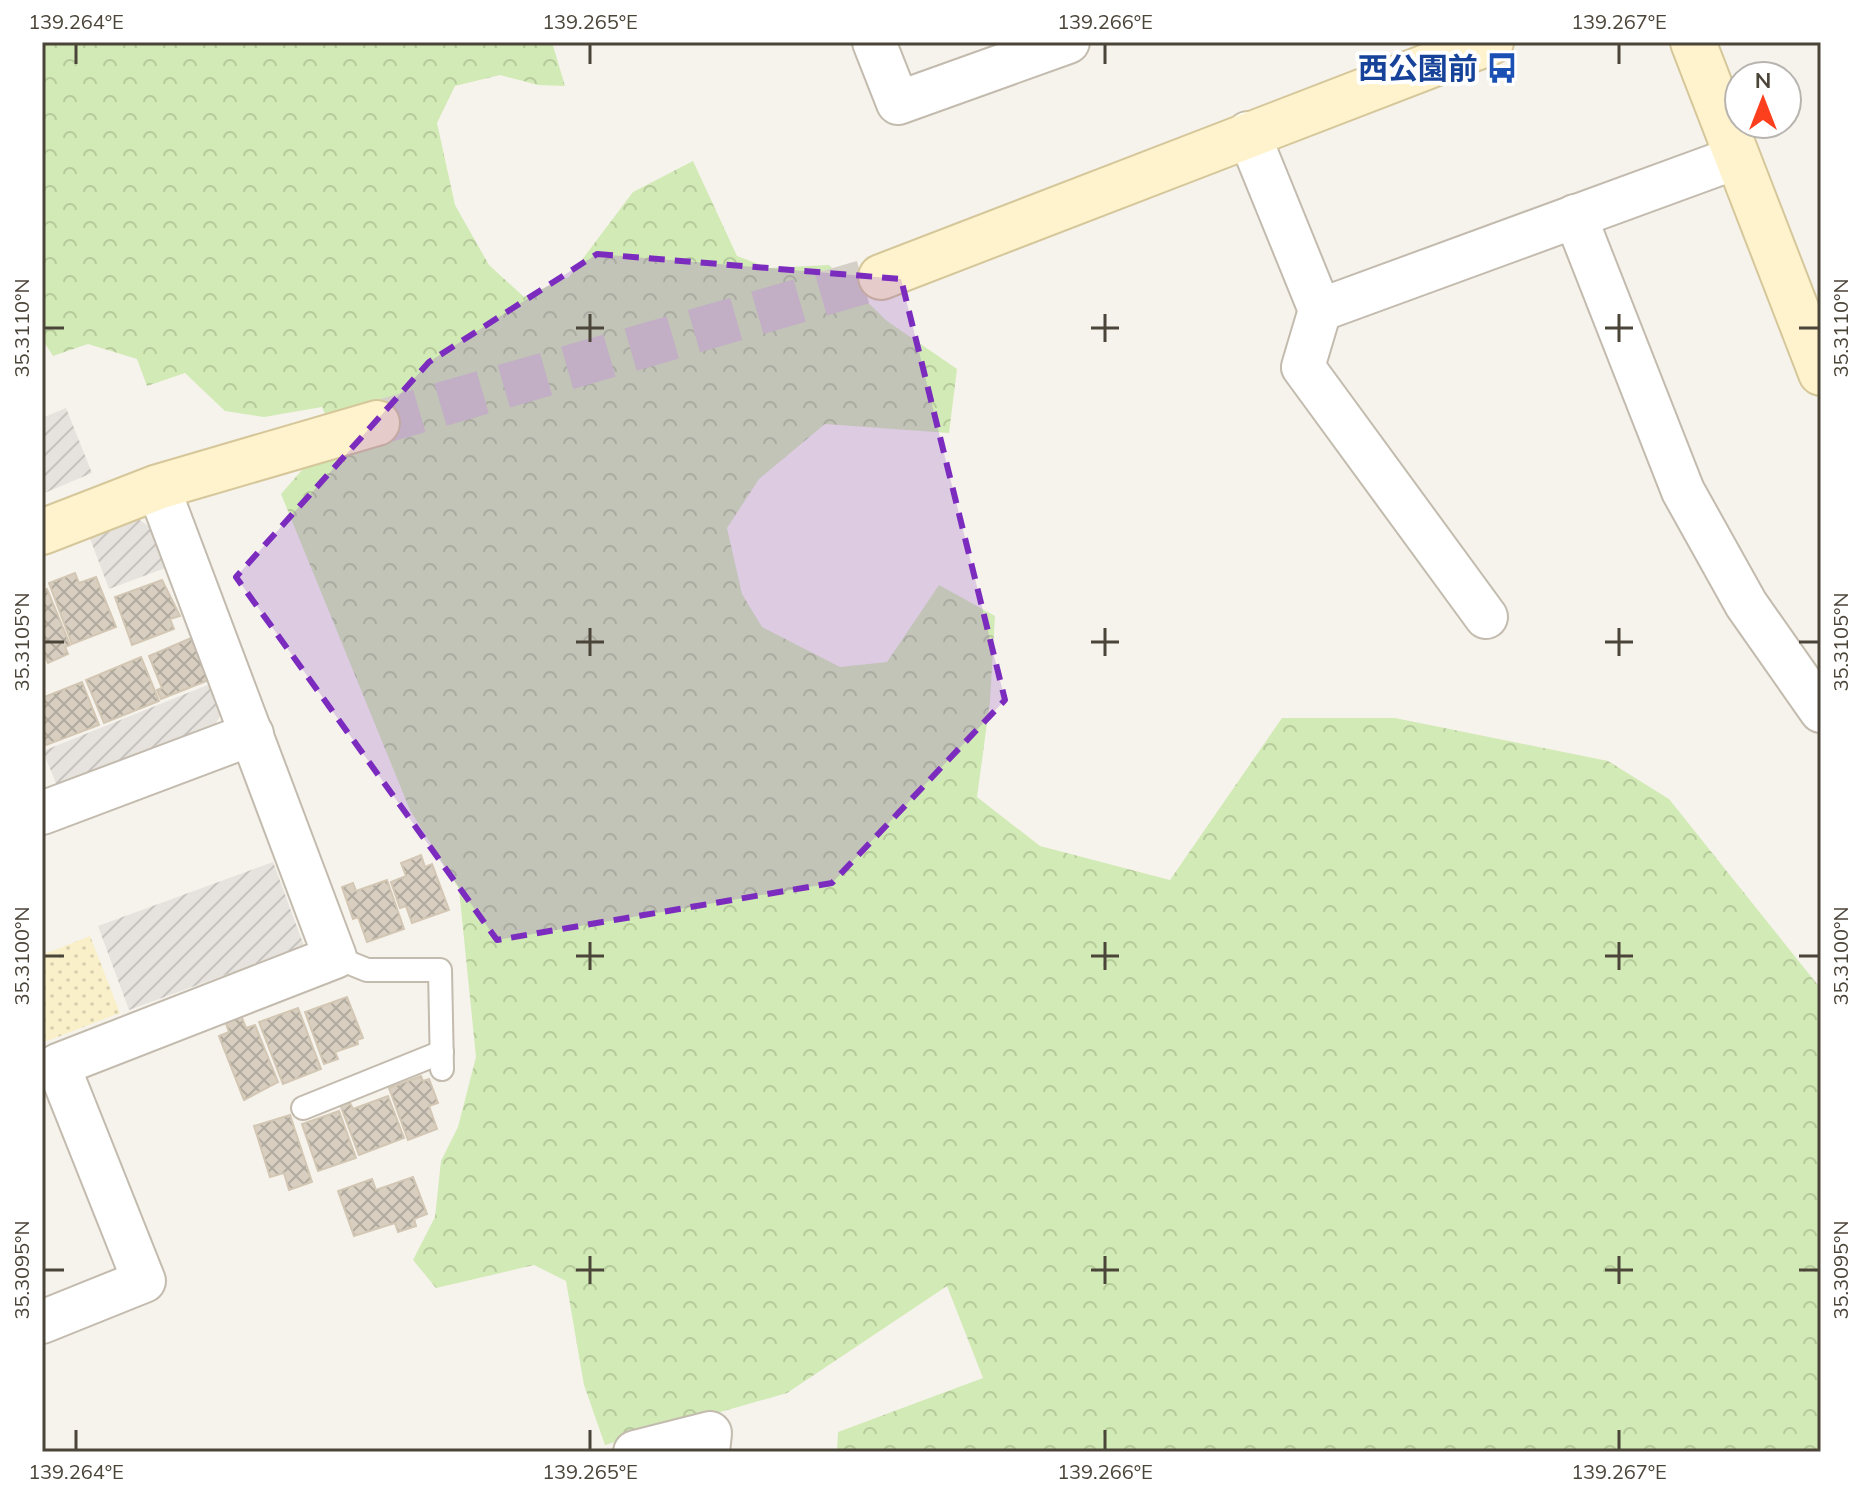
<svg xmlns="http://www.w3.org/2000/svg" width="1863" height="1494" font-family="Mulish,'Noto Sans JP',sans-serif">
	<defs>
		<pattern id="industrial-furrows" width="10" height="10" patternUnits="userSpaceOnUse" patternTransform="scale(2)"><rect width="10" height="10" fill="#e6e2dd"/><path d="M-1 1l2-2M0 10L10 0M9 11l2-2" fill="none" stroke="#c7c3be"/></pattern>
		<pattern id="forest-crowns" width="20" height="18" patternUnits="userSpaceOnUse" patternTransform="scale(2)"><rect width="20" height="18" fill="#d2eab5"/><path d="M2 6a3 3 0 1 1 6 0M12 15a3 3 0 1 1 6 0" fill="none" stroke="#b6ca9c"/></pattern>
		<pattern id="sand-dots" width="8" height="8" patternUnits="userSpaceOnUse" patternTransform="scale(2)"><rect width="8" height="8" fill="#f9efc9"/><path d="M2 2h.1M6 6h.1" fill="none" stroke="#d7cead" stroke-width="1.8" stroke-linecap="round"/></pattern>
		<pattern id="building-cross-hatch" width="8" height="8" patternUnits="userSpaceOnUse" patternTransform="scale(2)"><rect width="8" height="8" fill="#d8cfc1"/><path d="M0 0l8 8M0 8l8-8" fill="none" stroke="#b1aa9e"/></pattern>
	</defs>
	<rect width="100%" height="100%" fill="#f6f3ec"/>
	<g fill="url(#industrial-furrows)">
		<path d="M66,408L92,473L42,494V418Z"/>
		<path d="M134,516L154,530L168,567L109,589L88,533Z"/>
		<path d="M210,684L222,713L212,729L59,791L43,751Z"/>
		<path d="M273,862L304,946L129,1010L98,926Z"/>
	</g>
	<path fill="url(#forest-crowns)" d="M42,42H552L565,86L538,85L500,75L455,86L437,123L455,205L489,265L524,297L569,277L633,192L693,161L737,256L769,268L829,265L887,321L957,369L949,433L825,424L759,479L727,528L742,594L762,627L840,667L887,662L939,585L995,616L990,701L977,797L1040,846L1170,880L1282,718H1395L1608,761L1669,799L1821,989V1452H837L838,1432L983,1378L947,1286L787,1393L605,1445L584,1385L566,1281L534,1265L436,1288L413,1260L435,1217L441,1161L458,1127L476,1057L459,889L410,810L281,494L302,470L341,452L322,407L264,417L225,411L185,373L147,386L137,359L88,344L53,356L42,339Z"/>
	<path fill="url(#sand-dots)" d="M90,936L120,1013L42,1043V955Z"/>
	<g fill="url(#building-cross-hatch)" stroke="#d3c7b4" stroke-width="2">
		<path d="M75,573L79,583L96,577L116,627L72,644L49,583Z"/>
		<path d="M162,580L180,616L170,619L174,629L132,645L115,597Z"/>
		<path d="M47,589L70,645L65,647L68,654L48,663L46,658L42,660V591Z"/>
		<path d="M191,638L209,680L161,699L157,690L162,688L149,656Z"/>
		<path d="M141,657L159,701L104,723L86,680Z"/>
		<path d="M82,682L99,725L46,745L42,736V698Z"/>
		<path d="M421,855L425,867L432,864L449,910L412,923L406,906L400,908L391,882L406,876L401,863Z"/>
		<path d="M387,880L404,929L367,942L358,917L353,919L342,887L353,883L356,891Z"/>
		<path d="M347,997L363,1038L357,1040L358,1044L335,1052L338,1059L324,1064L305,1012Z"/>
		<path d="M298,1008L321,1069L283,1084L259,1022Z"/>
		<path d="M241,1015L246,1028L255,1025L278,1082L244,1100L219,1036L229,1032L225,1021Z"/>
		<path d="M421,1076L423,1081L429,1079L438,1103L429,1106L437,1129L408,1140L389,1088Z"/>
		<path d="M388,1096L404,1138L359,1155L340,1104L349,1101L353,1109Z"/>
		<path d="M339,1111L356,1158L318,1171L302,1124Z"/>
		<path d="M290,1115L312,1182L289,1190L284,1173L270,1177L254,1126Z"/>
		<path d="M413,1177L427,1214L414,1219L416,1226L398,1232L395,1223L354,1236L338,1191L372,1179L376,1190Z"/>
	</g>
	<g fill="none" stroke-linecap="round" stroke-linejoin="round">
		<path stroke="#d4d0c8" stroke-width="44" stroke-dasharray="44 22" stroke-linecap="butt" d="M377,423L881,277"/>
		<defs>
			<g id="lane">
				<path d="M335,957L367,970H440L442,1069"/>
				<path d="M303,1108L442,1052"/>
			</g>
			<g id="street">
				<path d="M874,42L898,103L1068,42"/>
				<path d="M1248,133L1320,310L1738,157"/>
				<path d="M1575,216L1683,491L1746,604L1821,711"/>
				<path d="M1320,310L1303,367L1486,617"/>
				<path d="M42,813L252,734"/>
				<path d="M42,1322L144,1281L58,1065L335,957L158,487"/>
				<path d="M635,1452L710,1433L708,1452"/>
			</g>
			<g id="secondary">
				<path d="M1693,42L1821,373"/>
				<path d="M881,277L1491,42"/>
				<path d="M42,532L158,487L377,423"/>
			</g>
		</defs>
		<use href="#lane" stroke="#c2bbae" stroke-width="26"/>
		<use href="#street" stroke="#c2bbae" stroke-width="46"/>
		<use href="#secondary" stroke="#d6c79b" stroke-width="48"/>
		<use href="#lane" stroke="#fff" stroke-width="22"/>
		<use href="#street" stroke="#fff" stroke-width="42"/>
		<use href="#secondary" stroke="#fff3cd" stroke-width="44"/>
	</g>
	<path fill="#7b2cbf" fill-opacity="0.2" stroke="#7b2cbf" stroke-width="6" stroke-dasharray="16 10" stroke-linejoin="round" d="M597,254L901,279L1005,700L832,883L497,940L236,577L429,362Z"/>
	<path fill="none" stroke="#4b4439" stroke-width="3" d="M76,44V64M590,44V64M1105,44V64M1619,44V64M590,314V342M1105,314V342M1619,314V342M44,328H64M576,328H604M1091,328H1119M1605,328H1633M1799,328H1819M590,628V656M1105,628V656M1619,628V656M44,642H64M576,642H604M1091,642H1119M1605,642H1633M1799,642H1819M590,942V970M1105,942V970M1619,942V970M44,956H64M576,956H604M1091,956H1119M1605,956H1633M1799,956H1819M590,1256V1284M1105,1256V1284M1619,1256V1284M44,1270H64M576,1270H604M1091,1270H1119M1605,1270H1633M1799,1270H1819M76,1430V1450M590,1430V1450M1105,1430V1450M1619,1430V1450"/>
	<defs>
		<symbol id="bus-bare" viewBox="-9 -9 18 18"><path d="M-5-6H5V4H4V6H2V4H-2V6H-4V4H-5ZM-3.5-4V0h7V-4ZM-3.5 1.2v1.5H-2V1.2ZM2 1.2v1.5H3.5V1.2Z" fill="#1a4fb4" stroke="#fff" stroke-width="2.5" paint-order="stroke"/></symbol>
	</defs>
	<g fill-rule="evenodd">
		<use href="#bus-bare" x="1480" y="46" width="44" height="44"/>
	</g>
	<g text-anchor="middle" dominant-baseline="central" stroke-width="8" stroke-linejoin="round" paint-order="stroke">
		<g font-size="30" font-weight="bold" fill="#164399" stroke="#fff" text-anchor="end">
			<text x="1478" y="68">西公園前</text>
		</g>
	</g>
	<rect width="1863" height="1494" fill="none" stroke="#ffffff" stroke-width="88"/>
	<g transform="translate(1763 100)"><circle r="38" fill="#ffffff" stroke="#b7b4b0" stroke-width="2"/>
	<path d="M0-6L14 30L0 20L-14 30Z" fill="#fc3f1d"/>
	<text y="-12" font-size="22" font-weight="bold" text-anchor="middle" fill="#4b4439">N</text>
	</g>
	<rect x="44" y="44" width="1775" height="1406" fill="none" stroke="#4b4439" stroke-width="3"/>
	<g font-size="20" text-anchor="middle" fill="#4b4439">
		<text x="76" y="29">139.264°E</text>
		<text x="590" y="29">139.265°E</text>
		<text x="1105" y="29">139.266°E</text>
		<text x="1619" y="29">139.267°E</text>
		<text transform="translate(22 328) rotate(-90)" y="7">35.3110°N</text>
		<text transform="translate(1841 328) rotate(-90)" y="7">35.3110°N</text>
		<text transform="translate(22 642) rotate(-90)" y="7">35.3105°N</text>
		<text transform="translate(1841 642) rotate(-90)" y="7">35.3105°N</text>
		<text transform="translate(22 956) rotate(-90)" y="7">35.3100°N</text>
		<text transform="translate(1841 956) rotate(-90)" y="7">35.3100°N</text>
		<text transform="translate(22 1270) rotate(-90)" y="7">35.3095°N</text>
		<text transform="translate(1841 1270) rotate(-90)" y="7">35.3095°N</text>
		<text x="76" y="1479">139.264°E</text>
		<text x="590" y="1479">139.265°E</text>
		<text x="1105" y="1479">139.266°E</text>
		<text x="1619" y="1479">139.267°E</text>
	</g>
</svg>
